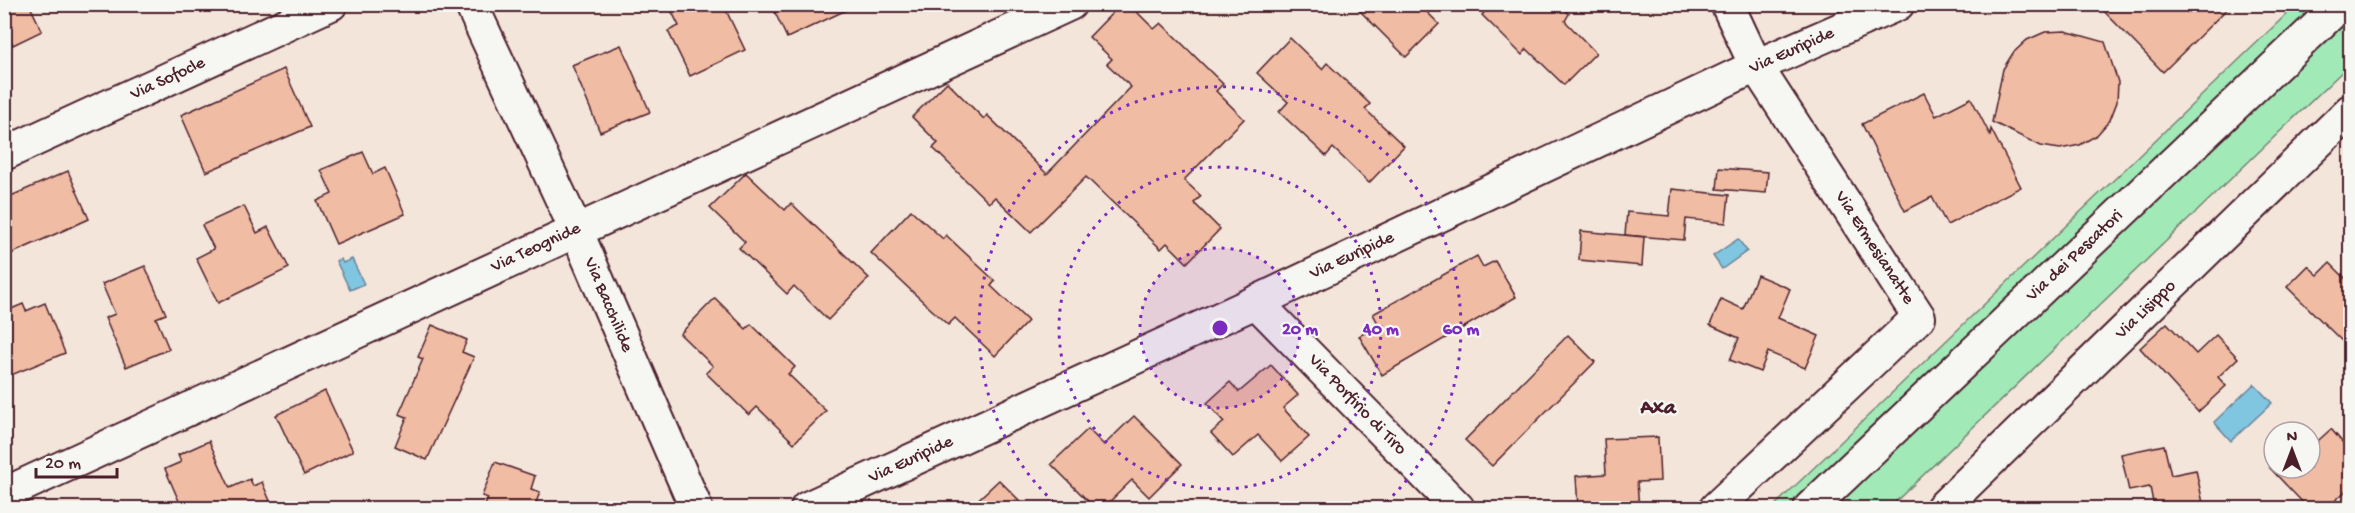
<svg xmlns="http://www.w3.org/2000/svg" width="2355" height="513" font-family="'Gochi Hand',sans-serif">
	<rect width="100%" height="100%" fill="#f4e5db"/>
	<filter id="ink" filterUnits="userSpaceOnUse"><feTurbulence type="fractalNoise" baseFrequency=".0167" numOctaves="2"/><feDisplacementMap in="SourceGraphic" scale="12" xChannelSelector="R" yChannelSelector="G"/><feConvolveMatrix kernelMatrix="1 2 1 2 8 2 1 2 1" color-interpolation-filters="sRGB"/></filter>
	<g filter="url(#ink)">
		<path fill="#a1eab8" stroke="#768472" stroke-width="1.5" d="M2296,5H2350V64L1889,508H1772Z"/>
		<g fill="#80c6e1" stroke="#6a8398" stroke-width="1.5">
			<path d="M1738,239L1747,251L1722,269L1713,256Z"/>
			<path d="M341,259L343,263L352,259L364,284L350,290L336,261Z"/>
			<path d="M2254,384L2272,403L2231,441L2214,422Z"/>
		</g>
		<g fill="#f1bca4" stroke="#4a1f2b" stroke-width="1.5">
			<path d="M4,4H29L42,31L13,45L4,26Z"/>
			<path d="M668,4H723L745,50L690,76L668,31L679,26Z"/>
			<path d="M771,4H859L787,38Z"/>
			<path d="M1121,4H1129L1154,29L1161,23L1223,84L1216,91L1244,119L1184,180L1201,196L1194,203L1220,229L1187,263L1167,243L1161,249L1086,177L1031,232L995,197L989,203L933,148L938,143L912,117L947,82L984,119L987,115L1047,174L1131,87L1107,64L1112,59L1089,37Z"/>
			<path d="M1353,4H1419L1439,24L1406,57Z"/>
			<path d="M1491,4H1559L1569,14L1565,21L1596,53L1564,85L1527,49L1522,55L1482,15Z"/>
			<path d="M2097,4H2232L2163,72Z"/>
			<path d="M2065,31L2105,42L2118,82L2117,102L2110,120L2097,135L2080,145L2060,149L2041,146L1992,122L2003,69L2013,53L2027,40L2045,32Z"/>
			<path d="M1290,38L1322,69L1327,63L1370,104L1365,109L1404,146L1369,183L1333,148L1326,156L1279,112L1288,102L1257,73Z"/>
			<path d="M621,45L650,112L600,132L572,65Z"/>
			<path d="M284,69L310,127L206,172L181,115Z"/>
			<path d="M1924,93L1936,116L1971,98L1990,135L1991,129L2021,187L1947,225L1932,197L1905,211L1862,124Z"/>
			<path d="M363,152L373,174L385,168L405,214L336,244L317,201L332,194L321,170Z"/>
			<path d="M1719,168L1768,172L1766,193L1717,189Z"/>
			<path d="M68,171L89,219L4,257V199Z"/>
			<path d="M746,173L785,210L791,203L869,278L828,320L794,286L787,294L739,248L745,242L710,208Z"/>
			<path d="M1672,189L1729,195L1726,223L1686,219L1684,240L1625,235L1627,212L1669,216Z"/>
			<path d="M244,206L257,233L268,227L289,268L218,303L196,258L214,249L202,225Z"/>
			<path d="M911,210L943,239L946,235L995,281L991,286L1028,321L995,356L955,318L948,325L871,253Z"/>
			<path d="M1581,231L1644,237L1642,266L1579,260Z"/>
			<path d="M1477,256L1483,267L1495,261L1516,297L1382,375L1359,336L1379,325L1373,314Z"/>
			<path d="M2330,263L2350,283V349L2287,287L2308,266L2318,275Z"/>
			<path d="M145,266L166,314L156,318L169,349L126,367L105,318L115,314L102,284Z"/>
			<path d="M1757,275L1790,289L1778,318L1819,336L1805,368L1768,352L1760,372L1730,360L1739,338L1710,325L1721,299L1743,309Z"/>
			<path d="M715,298L746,329L751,324L795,367L788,374L826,411L794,443L757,407L749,415L706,373L713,366L680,334Z"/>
			<path d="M45,303L65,353L4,378V312L23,304L26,311Z"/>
			<path d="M2167,323L2196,354L2216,335L2238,358L2218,377L2226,386L2198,412L2140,348Z"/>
			<path d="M432,325L467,340L462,352L474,357L427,460L395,446L407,417L399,414L423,359L418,357Z"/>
			<path d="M1568,335L1595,362L1492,466L1465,440Z"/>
			<path d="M1271,365L1298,395L1283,408L1309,437L1282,461L1258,435L1233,457L1211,433L1224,422L1207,403L1230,382L1239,392Z"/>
			<path d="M325,391L353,451L304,475L276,415Z"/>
			<path d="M1134,416L1182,464L1149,497L1132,480L1103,508H1095L1051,464L1088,429L1104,445Z"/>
			<path d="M2331,429L2350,451V487L2327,508H2308L2270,468H2310V448Z"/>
			<path d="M1658,437L1660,481L1637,482L1639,508H1578L1576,476L1606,474L1604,439Z"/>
			<path d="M209,441L230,488L250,479L253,486L262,482L273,508H182L165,469L181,462L178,455Z"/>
			<path d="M2164,445L2171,475L2196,470L2204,508H2154L2150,487L2129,491L2121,454Z"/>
			<path d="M495,462L535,476L531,489L540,492L534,508H484L488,498L482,496Z"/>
			<path d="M999,480L1027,508H969Z"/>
		</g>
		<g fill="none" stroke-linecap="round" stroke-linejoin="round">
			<defs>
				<g id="minor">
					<path d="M471,4L576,230L696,508"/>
					<path d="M4,154L331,4"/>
					<path d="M1256,302L1458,508"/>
					<path d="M4,494L1070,4"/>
					<path d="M807,508L1256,302L1756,66L1898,4"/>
					<path d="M1716,508L1919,317L1756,66L1727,4"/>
					<path d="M1810,508L2341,4"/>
					<path d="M1942,508L2350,111"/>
				</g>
			</defs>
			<use href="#minor" stroke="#4a1f2b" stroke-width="36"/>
			<use href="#minor" stroke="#f6f6f2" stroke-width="32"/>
		</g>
	</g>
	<circle cx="1220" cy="328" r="80" fill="#7b2cbf" fill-opacity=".12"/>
	<g fill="none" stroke="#7b2cbf" stroke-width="3" stroke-dasharray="3 6">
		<circle cx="1220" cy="328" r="80"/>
		<circle cx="1220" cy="328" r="161"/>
		<path d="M1060 508A241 241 0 1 1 1380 508"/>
	</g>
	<g text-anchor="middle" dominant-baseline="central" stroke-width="4.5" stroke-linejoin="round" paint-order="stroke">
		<g font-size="18" fill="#4a1f2b" stroke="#f6f6f2">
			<text transform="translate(1792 51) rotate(-24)">Via Euripide</text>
			<text transform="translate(168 79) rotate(-25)">Via Sofocle</text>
			<text transform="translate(536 248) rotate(-25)">Via Teognide</text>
			<text transform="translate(1874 248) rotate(57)">Via Ermesianatte</text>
			<text transform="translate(1352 256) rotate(-25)">Via Euripide</text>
			<text transform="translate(2075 256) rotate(-43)">Via dei Pescatori</text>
			<text transform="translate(608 305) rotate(67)">Via Bacchilide</text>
			<text transform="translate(2146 310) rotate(-44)">Via Lisippo</text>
			<text transform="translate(1357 405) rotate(46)">Via Porfirio di Tiro</text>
			<text transform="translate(911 460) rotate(-25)">Via Euripide</text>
		</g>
		<g font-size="21" font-weight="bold" fill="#4a1f2b" stroke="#f6f6f2">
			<text x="1658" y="409">Axa</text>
		</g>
	</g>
	<circle cx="1220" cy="328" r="9" fill="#7b2cbf" stroke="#f6f6f2" stroke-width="3"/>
	<g font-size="18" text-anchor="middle" font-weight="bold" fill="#7b2cbf" stroke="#f6f6f2" stroke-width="4.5" stroke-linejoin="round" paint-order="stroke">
		<text x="1300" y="334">20 m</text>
		<text x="1381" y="334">40 m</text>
		<text x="1461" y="334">60 m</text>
	</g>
	<rect width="2355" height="513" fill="none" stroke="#f6f6f2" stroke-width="24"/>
	<rect x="12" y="12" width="2331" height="489" fill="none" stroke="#4a1f2b" stroke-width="2" filter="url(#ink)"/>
	<g transform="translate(2292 450)"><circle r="28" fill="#f6f6f2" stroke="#b1a0a2" stroke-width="1.5"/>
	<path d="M0-4.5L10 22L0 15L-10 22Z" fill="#4a1f2b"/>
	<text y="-9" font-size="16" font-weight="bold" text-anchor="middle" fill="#4a1f2b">N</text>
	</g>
	<path d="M36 468v9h81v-9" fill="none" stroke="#4a1f2b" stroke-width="3"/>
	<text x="45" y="468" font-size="18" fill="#4a1f2b" stroke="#f6f6f2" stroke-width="4.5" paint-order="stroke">20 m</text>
</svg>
